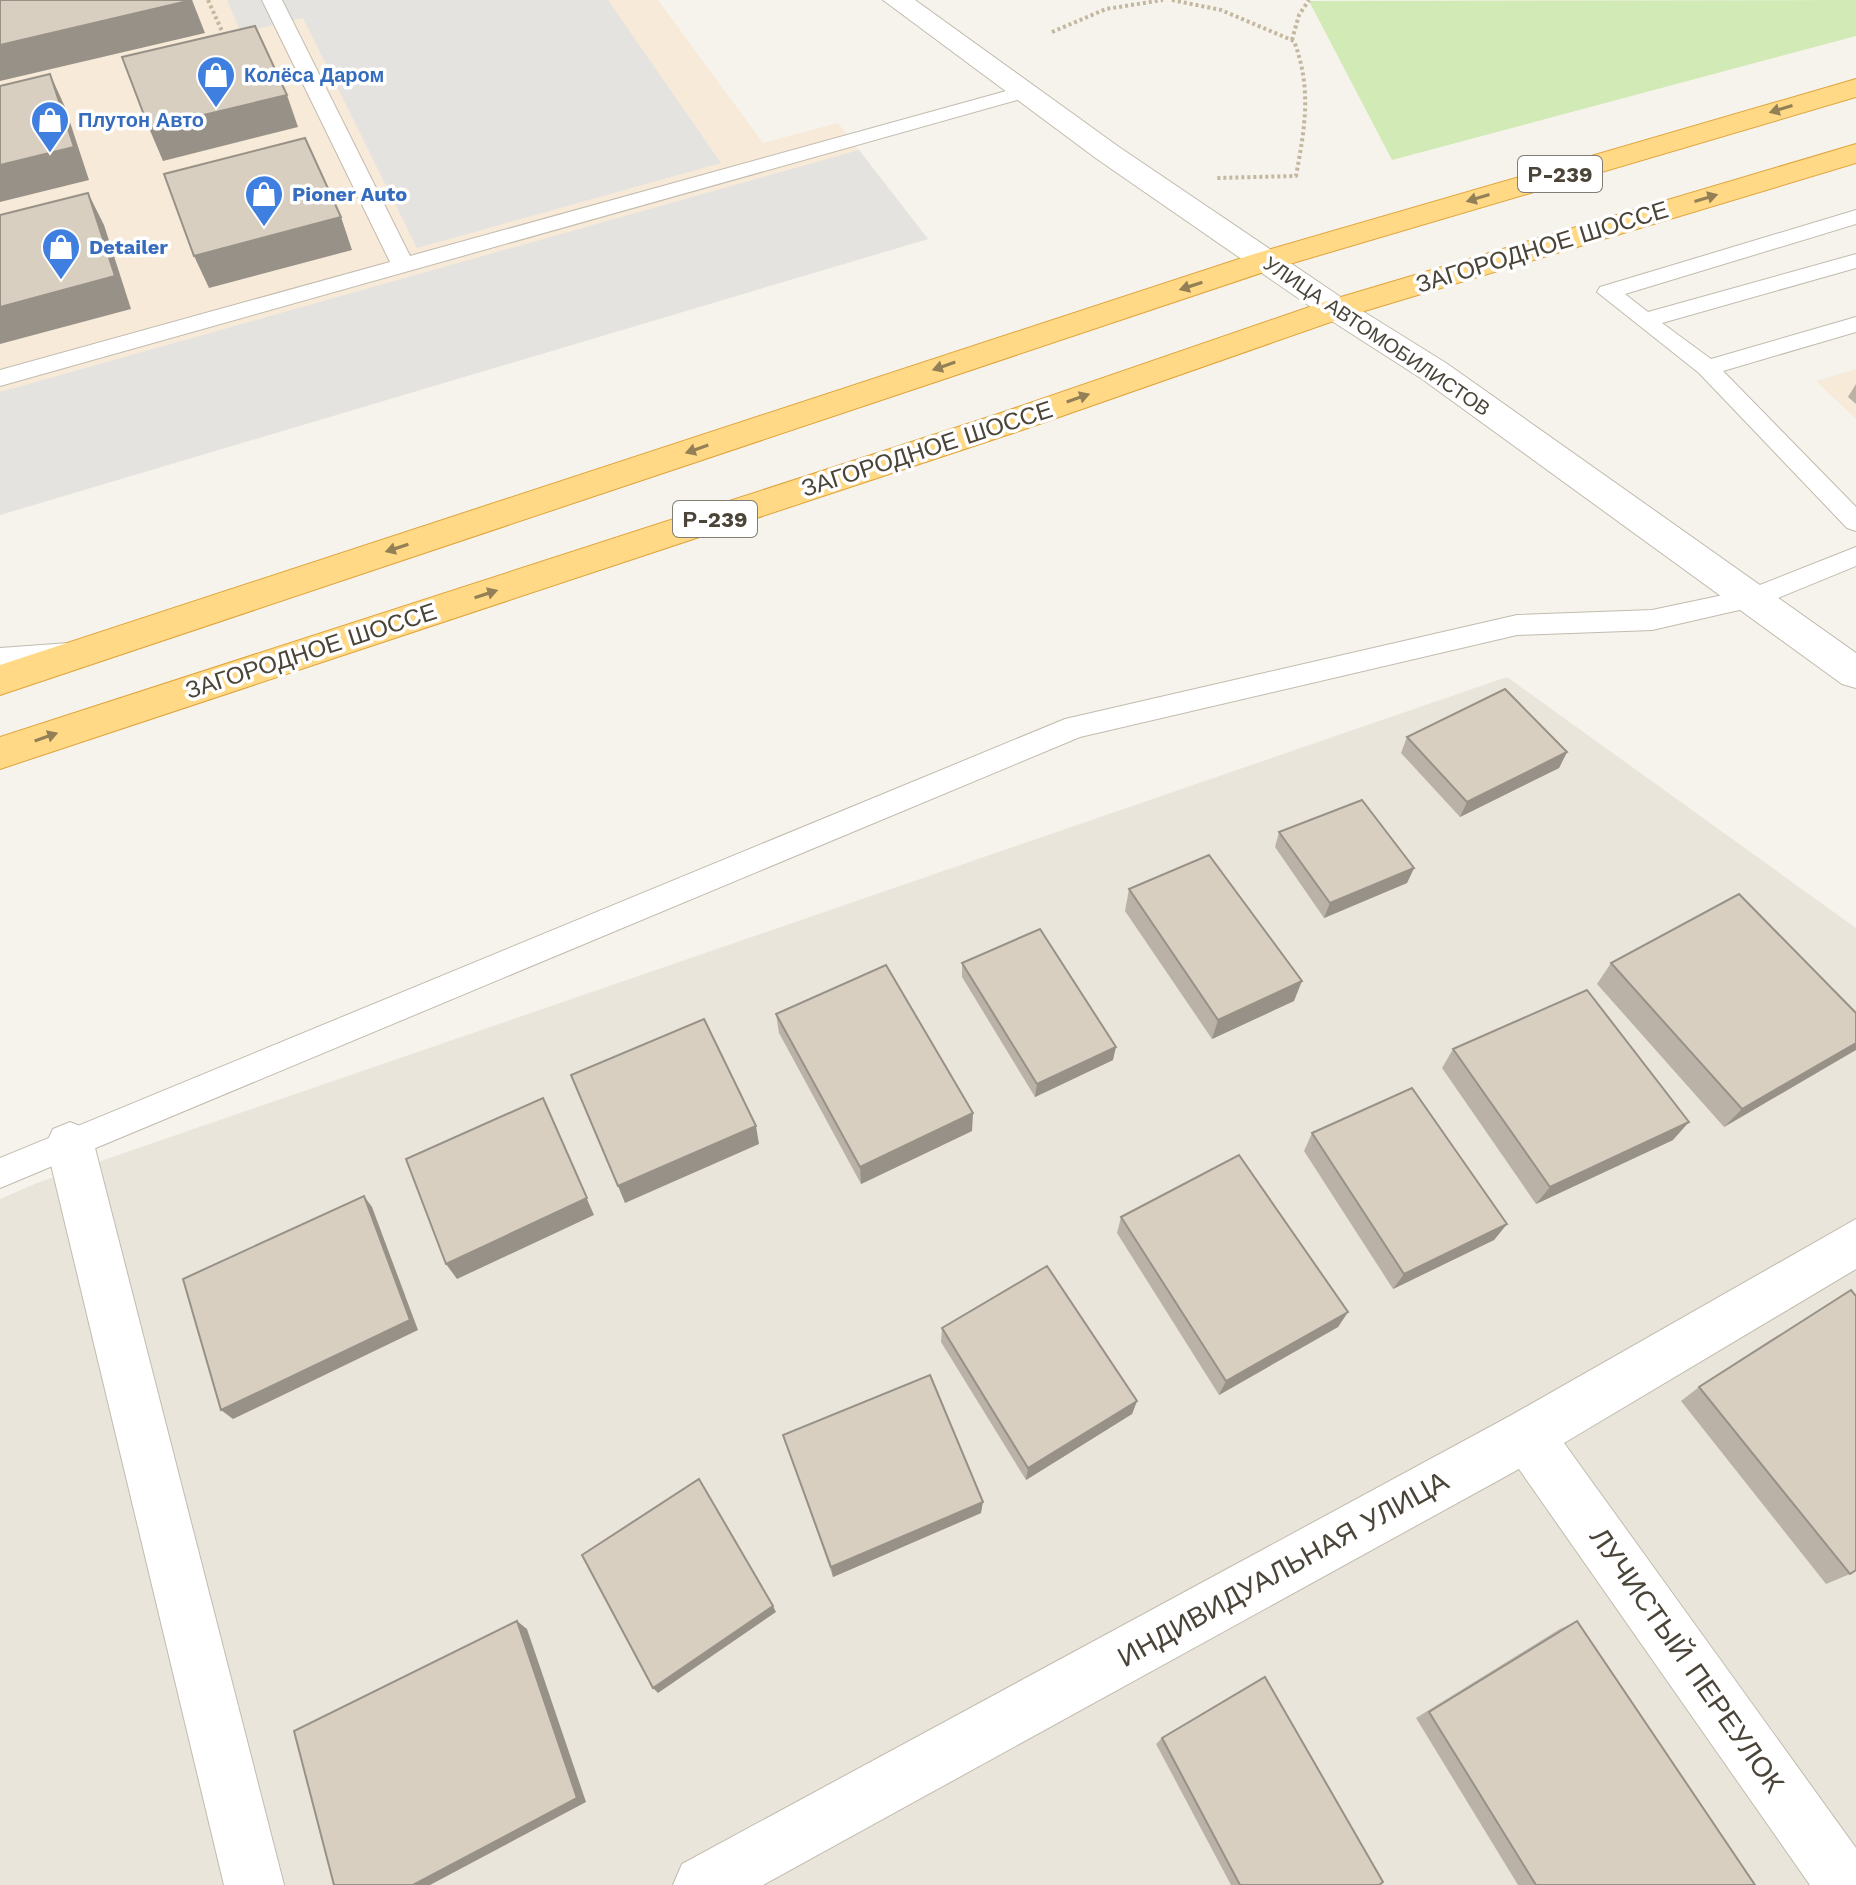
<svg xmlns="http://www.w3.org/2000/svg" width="1856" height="1885" font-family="'Work Sans',sans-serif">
	<rect width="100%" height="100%" fill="#f6f3ec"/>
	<path fill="#eae5da" d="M1507,677L1856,928V1885H0V1199L37,1183Z"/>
	<g fill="#f7ead8">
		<path d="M0,0H658L763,143L838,123L928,239L0,515Z"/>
		<path d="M1856,369V419L1816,381Z"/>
	</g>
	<path fill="#d2eab5" d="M1856,0V36L1392,160L1309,1Z"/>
	<g fill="#e5e3e0">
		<path d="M227,0H608L721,163L417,248L303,18L241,33Z"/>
		<path d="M859,150L928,239L0,515V392Z"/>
	</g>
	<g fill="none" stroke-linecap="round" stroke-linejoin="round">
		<defs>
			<g id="service">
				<path d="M262,0H282L410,256L1017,88L1024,86L1034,92L1031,96L0,386V370L390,262Z"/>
				<path d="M1856,210V224L1625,294L1648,312L1856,254V268L1662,323L1711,359L1856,317V332L1723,371L1856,507V531L1847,528L1699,373L1597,292L1600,287Z"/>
				<path d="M1856,547V566L1761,605L1652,630L1517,635L1080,737L0,1188V1158L1065,719L1517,615L1652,610L1747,590Z"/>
				<path d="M69,643L78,646L82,653L78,660L0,668V648Z"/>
			</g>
			<g id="minor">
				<path d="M883,0H915L1119,147L1348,302L1353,309L1348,316L1336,320L1324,316L1097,159Z"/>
				<path d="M70,1122L87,1129L94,1144L284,1885H224L46,1144L53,1129Z"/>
				<path d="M1856,1219V1269L1564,1443L1856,1848V1885H1810L1519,1469L763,1885H673L682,1864L1508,1417Z"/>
			</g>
			<path id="tertiary" d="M1336,298L1348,302L1446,363L1856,653V688L1842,684L1422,379L1324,316L1319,309L1324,302Z"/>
			<g id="trunk">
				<path d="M1856,79V97L1276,268L0,695V665L1254,254Z"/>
				<path d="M1856,144V163L1348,316L1022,430L0,769V737L998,414L1324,302Z"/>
			</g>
		</defs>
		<use href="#service" stroke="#c2bbae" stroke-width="2"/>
		<use href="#minor" stroke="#c2bbae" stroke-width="2"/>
		<use href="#tertiary" stroke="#c2bbae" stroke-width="2"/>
		<use href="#trunk" stroke="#e0a43c" stroke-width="2"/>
		<g stroke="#c4b79f" stroke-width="4" stroke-dasharray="3 3" stroke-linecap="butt">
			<path d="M208,0L225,38"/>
			<path d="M1172,0L1221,10L1294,41C1312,89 1305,127 1296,176L1216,178"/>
			<path d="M1052,32L1106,9L1163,0"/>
			<path d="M1292,40L1299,15L1309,0"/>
		</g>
		<use href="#service" fill="#fff" fill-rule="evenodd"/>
		<use href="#minor" fill="#fff" fill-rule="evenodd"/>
		<use href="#tertiary" fill="#fff" fill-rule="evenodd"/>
		<use href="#trunk" fill="#ffd985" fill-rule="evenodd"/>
	</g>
	<g fill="#bab2a6">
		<path d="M1856,384V404L1848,397Z"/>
		<path d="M1407,737L1567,752L1559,768L1460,817L1401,753Z"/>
		<path d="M1279,832L1414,868L1407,883L1324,918L1275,847Z"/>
		<path d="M1129,889L1294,1001L1212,1039L1125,911Z"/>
		<path d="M962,963L1113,1060L1035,1097L962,977Z"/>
		<path d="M1611,963L1856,1013V1050L1724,1127L1597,984Z"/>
		<path d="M776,1014L972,1131L861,1184L779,1033Z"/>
		<path d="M1453,1049L1673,1140L1536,1204L1442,1068Z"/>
		<path d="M1312,1133L1507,1224L1494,1240L1393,1289L1304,1151Z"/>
		<path d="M1121,1217L1348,1312L1338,1327L1219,1395L1117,1233Z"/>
		<path d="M942,1328L1137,1401L1132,1414L1026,1480L941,1342Z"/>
		<path d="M1699,1387L1850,1574L1826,1584L1681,1401Z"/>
		<path d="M783,1435L981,1513L833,1577Z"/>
		<path d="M1577,1621L1755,1885H1518L1416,1718L1560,1629Z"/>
		<path d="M1162,1738L1379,1885H1231L1156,1744Z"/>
	</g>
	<g fill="#979187">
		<path d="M192,0L205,33L0,81V45Z"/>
		<path d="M50,74L65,107L89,180L0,202V165Z"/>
		<path d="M287,95L298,127L163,161L149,128Z"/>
		<path d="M88,193L104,225L131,309L0,344V307Z"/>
		<path d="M341,217L352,250L209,288L194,256Z"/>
		<path d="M1567,752L1559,768L1460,817L1467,802Z"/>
		<path d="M1414,868L1407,883L1324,918L1330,903Z"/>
		<path d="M1302,981L1294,1001L1212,1039L1218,1020Z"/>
		<path d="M1856,1043V1050L1854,1051L1724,1127L1742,1109Z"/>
		<path d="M1116,1047L1113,1060L1035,1097L1037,1084Z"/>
		<path d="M543,1098L594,1215L457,1279L446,1264Z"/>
		<path d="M973,1113L972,1131L861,1184L860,1167Z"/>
		<path d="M1689,1122L1673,1140L1536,1204L1550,1187Z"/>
		<path d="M756,1126L759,1144L625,1203L618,1186Z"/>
		<path d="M364,1196L372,1207L418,1330L233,1419L221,1410Z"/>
		<path d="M1507,1224L1494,1240L1393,1289L1404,1274Z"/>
		<path d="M1348,1312L1338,1327L1219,1395L1226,1381Z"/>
		<path d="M1137,1401L1132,1414L1026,1480L1028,1468Z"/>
		<path d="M983,1502L981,1513L833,1577L831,1567Z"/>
		<path d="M773,1606L776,1612L658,1693L653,1688Z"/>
		<path d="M517,1621L527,1629L586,1802L430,1885H413Z"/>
	</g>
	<g fill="#d8cfc1" stroke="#979187" stroke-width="2">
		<path d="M0,0H192L0,45Z"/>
		<path d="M255,26L287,95L149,128L122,57Z"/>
		<path d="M50,74L74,147L0,165V86Z"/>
		<path d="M305,138L341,217L194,256L164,174Z"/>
		<path d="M88,193L115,276L0,307V215Z"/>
		<path d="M1505,689L1567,752L1467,802L1407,737Z"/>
		<path d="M1362,800L1414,868L1330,903L1279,832Z"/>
		<path d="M1209,855L1302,981L1218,1020L1129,889Z"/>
		<path d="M1739,894L1856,1013V1043L1742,1109L1611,963Z"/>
		<path d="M1040,929L1116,1047L1037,1084L962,963Z"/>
		<path d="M886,965L973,1113L860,1167L776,1014Z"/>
		<path d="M1587,990L1689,1122L1550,1187L1453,1049Z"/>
		<path d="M704,1019L756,1126L618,1186L571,1075Z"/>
		<path d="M1412,1088L1507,1224L1404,1274L1312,1133Z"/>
		<path d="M543,1098L587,1198L446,1264L406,1159Z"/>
		<path d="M1239,1155L1348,1312L1226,1381L1121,1217Z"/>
		<path d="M364,1196L410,1320L221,1410L183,1279Z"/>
		<path d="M1047,1266L1137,1401L1028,1468L942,1328Z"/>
		<path d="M1851,1290L1856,1296V1570L1850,1574L1699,1387Z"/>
		<path d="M930,1375L983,1502L831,1567L783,1435Z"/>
		<path d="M699,1479L773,1606L653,1688L582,1555Z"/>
		<path d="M517,1621L577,1798L413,1885H334L294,1731Z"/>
		<path d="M1577,1621L1755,1885H1536L1429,1712Z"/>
		<path d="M1265,1677L1383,1882L1379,1885H1240L1162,1738Z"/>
	</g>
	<defs><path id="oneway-solid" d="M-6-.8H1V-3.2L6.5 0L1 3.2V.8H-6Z" transform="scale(2)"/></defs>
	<g fill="#938057">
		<use href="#oneway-solid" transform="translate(1781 109) rotate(163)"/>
		<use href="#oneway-solid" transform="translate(1478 198) rotate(163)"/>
		<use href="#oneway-solid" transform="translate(1706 198) rotate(-17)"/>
		<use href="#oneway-solid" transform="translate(1191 286) rotate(162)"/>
		<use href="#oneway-solid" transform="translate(944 366) rotate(161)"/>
		<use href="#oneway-solid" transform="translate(1078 398) rotate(-19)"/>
		<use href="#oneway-solid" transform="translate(697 449) rotate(161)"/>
		<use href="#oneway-solid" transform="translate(397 548) rotate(162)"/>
		<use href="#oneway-solid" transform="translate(486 594) rotate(-18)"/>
		<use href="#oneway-solid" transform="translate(46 737) rotate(-19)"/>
	</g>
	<defs>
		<symbol id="shop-pin" viewBox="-11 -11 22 30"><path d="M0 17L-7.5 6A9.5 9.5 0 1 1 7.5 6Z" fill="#3f7fe0" stroke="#fff"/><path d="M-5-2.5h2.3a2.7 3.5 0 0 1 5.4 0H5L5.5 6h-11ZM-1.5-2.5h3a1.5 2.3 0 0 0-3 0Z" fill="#fff"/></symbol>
	</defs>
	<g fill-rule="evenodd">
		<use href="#shop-pin" x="194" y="53" width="44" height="60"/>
		<use href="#shop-pin" x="28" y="98" width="44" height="60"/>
		<use href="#shop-pin" x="242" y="172" width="44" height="60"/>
		<use href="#shop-pin" x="39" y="225" width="44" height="60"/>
	</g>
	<g text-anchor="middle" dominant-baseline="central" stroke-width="7" stroke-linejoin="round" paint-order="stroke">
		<g font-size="20" font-weight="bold" fill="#366cbe" stroke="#fff" text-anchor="start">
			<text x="244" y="75">Колёса Даром</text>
			<text x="78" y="120">Плутон Авто</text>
			<text x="292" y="194">Pioner Auto</text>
			<text x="89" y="247">Detailer</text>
		</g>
		<g font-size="20" fill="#4b4439" stroke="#fff">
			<text transform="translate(1377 336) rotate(34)">УЛИЦА АВТОМОБИЛИСТОВ</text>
		</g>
		<g fill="#fff" stroke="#817c74" stroke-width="2">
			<rect x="1518" y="156" width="84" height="36" rx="6"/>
			<rect x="673" y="501" width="84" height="36" rx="6"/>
		</g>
		<g font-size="22" font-weight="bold" fill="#4b4439">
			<text x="1560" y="174">Р-239</text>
			<text x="715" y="519">Р-239</text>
		</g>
		<g font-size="24" fill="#4b4439" stroke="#fff">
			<text transform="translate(1542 247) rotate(-17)">ЗАГОРОДНОЕ ШОССЕ</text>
			<text transform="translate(927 449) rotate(-18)">ЗАГОРОДНОЕ ШОССЕ</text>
			<text transform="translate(311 651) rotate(-18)">ЗАГОРОДНОЕ ШОССЕ</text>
		</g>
		<g font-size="28" fill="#4b4439" stroke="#fff">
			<text transform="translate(1283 1569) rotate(-29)">ИНДИВИДУАЛЬНАЯ УЛИЦА</text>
			<text transform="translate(1687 1660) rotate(55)">ЛУЧИСТЫЙ ПЕРЕУЛОК</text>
		</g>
	</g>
</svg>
